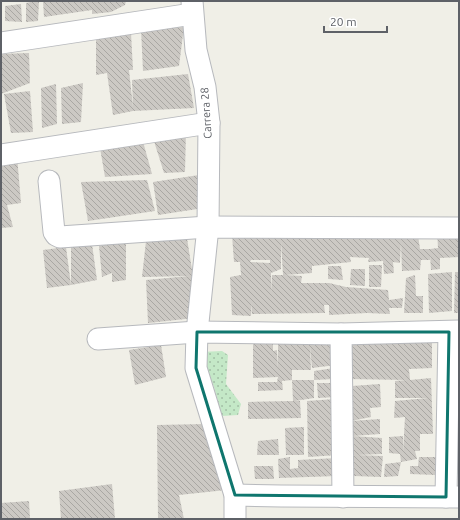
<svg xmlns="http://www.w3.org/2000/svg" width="460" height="520" font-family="Ubuntu,sans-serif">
	<defs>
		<pattern id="park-dots" width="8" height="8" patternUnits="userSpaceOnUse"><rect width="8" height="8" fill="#c4e8c7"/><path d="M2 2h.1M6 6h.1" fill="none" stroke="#a2bfa5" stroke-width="1.8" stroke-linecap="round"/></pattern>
		<pattern id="building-back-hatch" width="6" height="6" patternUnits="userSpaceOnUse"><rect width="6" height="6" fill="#ccc9c4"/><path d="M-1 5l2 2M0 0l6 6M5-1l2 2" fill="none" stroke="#a9a7a3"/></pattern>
	</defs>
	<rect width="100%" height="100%" fill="#f0efe7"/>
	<path fill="url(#park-dots)" d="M222,351L228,355L226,384L241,404L238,415L222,416L214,387L200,352Z"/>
	<path fill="#c4e8c7" d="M450,385H459V474H452Z"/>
	<g fill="url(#building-back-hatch)" fill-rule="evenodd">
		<path d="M35,1H39L38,21L26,22V3Z"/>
		<path d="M43,1H126L125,5L111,12L92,14V10L44,17Z"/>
		<path d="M21,4L22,22L5,21V6Z"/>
		<path d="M184,27L179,66L143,71L141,29Z"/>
		<path d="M131,33L133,70H129L133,107L132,80L188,74L194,108L133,111L113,115L107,73L96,75V34Z"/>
		<path d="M29,53L30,83L1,94V54Z"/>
		<path d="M83,83L81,122L62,124L61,88Z"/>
		<path d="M56,84L57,124L42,128L41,88Z"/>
		<path d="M30,91L33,132L11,133L4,94Z"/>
		<path d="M186,131L185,172L164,173L153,138Z"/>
		<path d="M142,138L152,174L105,177L100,148Z"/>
		<path d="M17,156L21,203L7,205L13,227L1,228V160Z"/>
		<path d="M199,175L204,208L158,215L153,182Z"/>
		<path d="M147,180L155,211L88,221L81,182Z"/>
		<path d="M459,229V257L440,258V269L431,270L430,255V260H421L420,270L402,271L401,243L400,263L393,262L394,273L384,274L383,261L368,262L369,258L350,257L351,262L312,266V273L285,275L302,276L301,283H329L346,287L388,290L389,300L403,298L402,308H389L390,314L367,313L329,315V305H324L325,313L252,314V303L251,316L232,315L230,277L241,275L240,262H234L232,235L309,234V238L349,235H418L420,249H430L438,248L437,230ZM281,242L283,275H272L271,292V273L281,269ZM251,260H270V263L250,262Z"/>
		<path d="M186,232L193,276L195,318L148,323L146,280L189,276L142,277L146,241Z"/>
		<path d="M126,241V280L112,282V273L102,277L99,246Z"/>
		<path d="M92,244L97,280L71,285V246Z"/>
		<path d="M66,247L71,285L47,288L43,250Z"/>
		<path d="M369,265H382L381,287H369Z"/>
		<path d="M328,266H341L343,280L328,279Z"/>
		<path d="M351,269H365V286L350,285Z"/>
		<path d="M452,272V311L429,313L428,274Z"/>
		<path d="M455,272H459V313H454Z"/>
		<path d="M415,275L416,296H423V313H404L406,278Z"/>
		<path d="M432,338V368L409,369L410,380L431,378L433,434H420V451H415L417,459L401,462L400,454L389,453V437L403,436V452L405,417L394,418L395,401L428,398H395V381L407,380L345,379L346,339Z"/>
		<path d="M335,339L336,365L312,368L310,346L311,370H292V380L282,381L283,390L258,391V382H277L278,377L253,378V341H273V351L277,350L278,368V342Z"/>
		<path d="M161,345L166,377L135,385L129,350Z"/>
		<path d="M334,368V379L314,380V371Z"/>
		<path d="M292,380H314V398L295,401H300L301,418L248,419V402L293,401Z"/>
		<path d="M317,383H334L336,397L318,398Z"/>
		<path d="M380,384L381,407L370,408L371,417L351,421L353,402L352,386Z"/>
		<path d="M335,399L338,455L308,457L307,401Z"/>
		<path d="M380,419V434L353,436L351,421Z"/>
		<path d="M205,424L226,490L179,495L184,519H158L157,425Z"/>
		<path d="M304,427V455H286L285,428Z"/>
		<path d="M353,436L382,438V454L357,455L383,456L381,477L354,476Z"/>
		<path d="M278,439L279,455H257L258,441Z"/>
		<path d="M290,457V469L298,468V460L337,458V476L279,478L278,459Z"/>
		<path d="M419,457H436V475L410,474V466H418Z"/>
		<path d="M401,462L398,476L384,477L385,464Z"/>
		<path d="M254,466H273L274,479H255Z"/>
		<path d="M112,484L115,519H61L59,491Z"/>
		<path d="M29,501L30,519H1V503Z"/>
	</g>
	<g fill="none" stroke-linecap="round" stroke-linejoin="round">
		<defs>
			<g id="minor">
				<path d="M192,1L196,50L205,87L209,123L208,227L197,332L196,368L235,495V519"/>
				<path d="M1,43L192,14"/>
				<path d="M1,155L209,123"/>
				<path d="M49,181L54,232L56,235L60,237L208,227L459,228"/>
				<path d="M341,334L343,497"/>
				<path d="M98,339L197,332L341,334L459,331"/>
				<path d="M235,495L281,496L459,497"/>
				<path d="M446,497L449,332"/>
			</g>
		</defs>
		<use href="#minor" stroke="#b7b9bd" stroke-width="23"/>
		<use href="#minor" stroke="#fff" stroke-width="21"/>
	</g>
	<path fill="none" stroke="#0f766e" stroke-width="3" stroke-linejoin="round" d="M197,332H449L446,497L235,495L196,368Z"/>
	<g text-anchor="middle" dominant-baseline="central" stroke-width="4" stroke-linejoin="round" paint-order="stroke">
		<g font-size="11" fill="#5e6167" stroke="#fff">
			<text transform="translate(206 113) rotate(-94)">Carrera 28</text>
		</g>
	</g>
	<rect width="460" height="520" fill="none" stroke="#5e6167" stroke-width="4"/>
	<path d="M324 26v6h63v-6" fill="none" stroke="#5e6167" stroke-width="2"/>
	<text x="330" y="26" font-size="12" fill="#5e6167" stroke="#ffffff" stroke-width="3" paint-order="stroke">20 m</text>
</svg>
